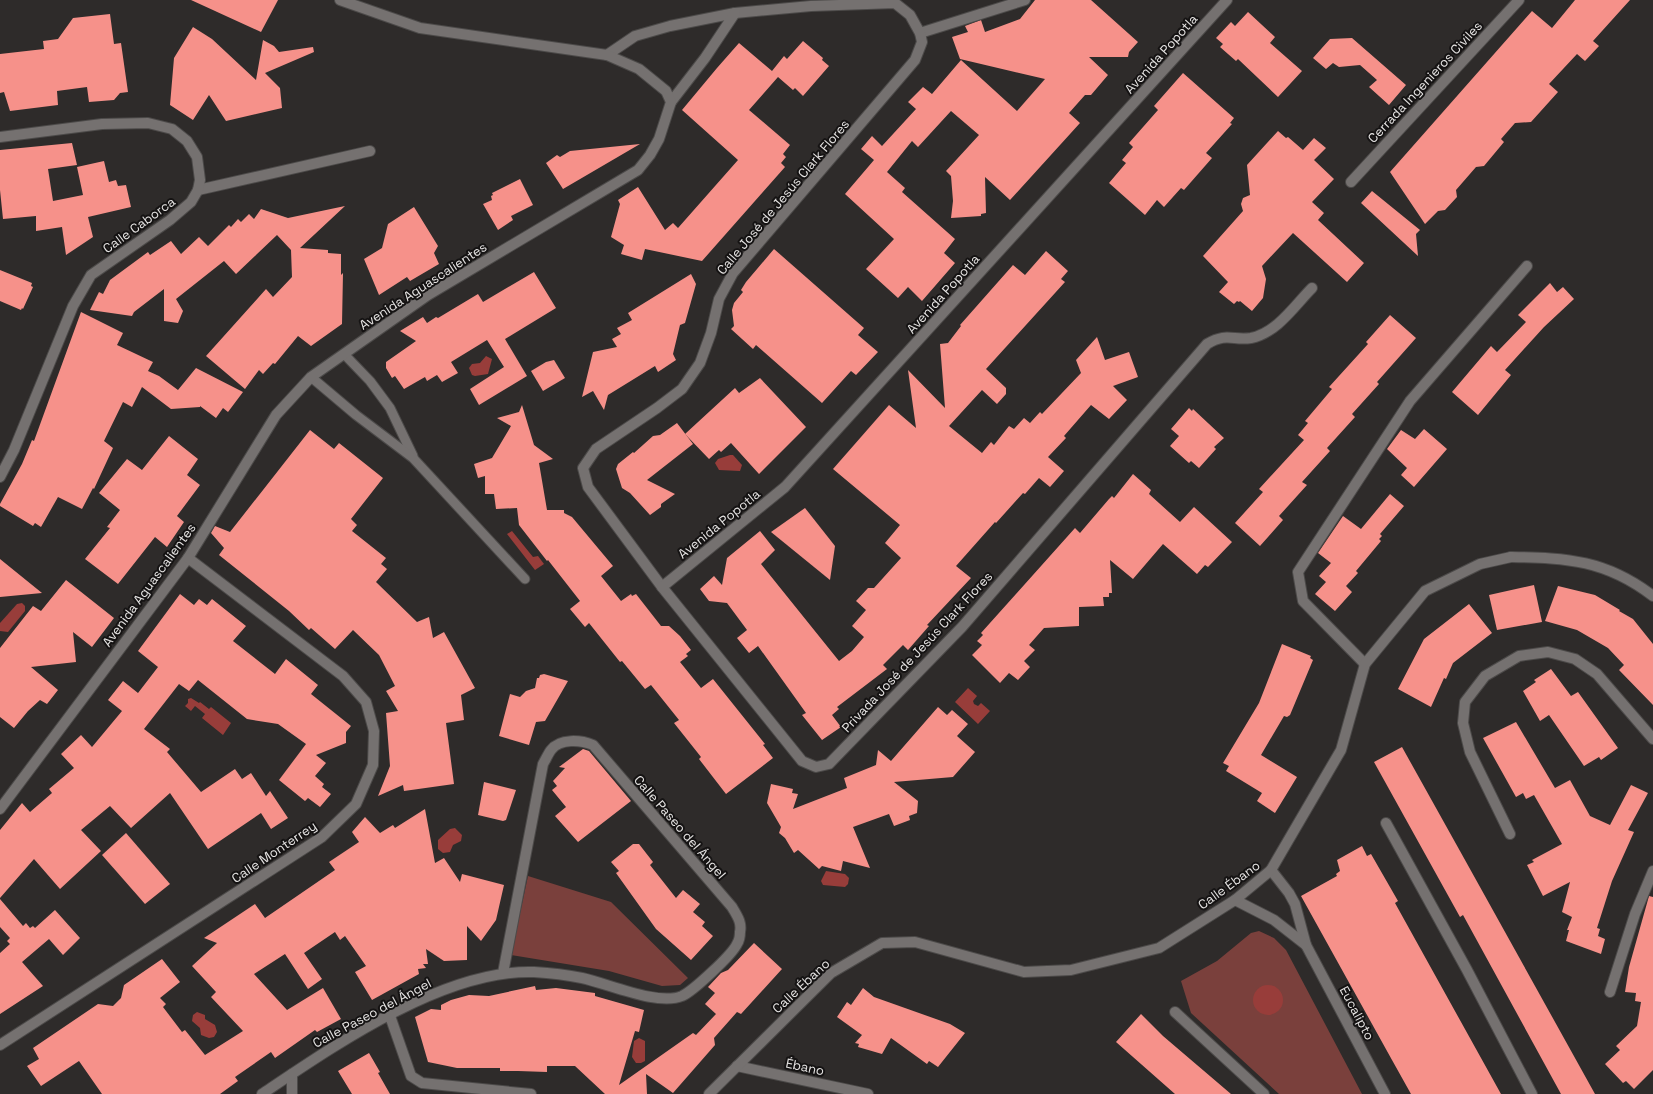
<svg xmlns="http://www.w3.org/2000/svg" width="1653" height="1094" font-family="'Space Grotesk',sans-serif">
	<rect width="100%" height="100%" fill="#2e2b2a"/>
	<g fill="#7a403c">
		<path d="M528,876L611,902L688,978L680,985L662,986L609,971L511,955Z"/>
		<path d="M1259,931L1274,938L1286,950L1362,1094H1279L1191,1013L1181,981L1217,961L1251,933Z"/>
	</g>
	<g fill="#983d3a">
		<path d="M486,356L492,359L488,374L475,376L472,375L469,368L472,364L480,363Z"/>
		<path d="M730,455H733L742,465L740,471L719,470L715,463L718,459Z"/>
		<path d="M512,531L533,557L538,556L544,564L535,570L507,534Z"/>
		<path d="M22,603L25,606V611L8,632L0,631V623L17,604Z"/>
		<path d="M968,688L977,696L973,701L974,704L978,706L981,703L990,711L978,724L955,702Z"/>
		<path d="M191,698L199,703L200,702L209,709L211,707L231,723L223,735L202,718L205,714L195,706L191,711L185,706L188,703V699Z"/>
		<path d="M455,828L462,835L461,841L453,845L450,852L443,853L438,849V840L450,829Z"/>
		<path d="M826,871L845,874L849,878L848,884L845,887L823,885L821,881Z"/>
		<circle cx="1268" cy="1000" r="15"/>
		<path d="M197,1012L205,1015V1019L215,1025L217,1032L214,1037L209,1038L201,1035L200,1028L192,1021L193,1015Z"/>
		<path d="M639,1038L645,1041V1061L641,1063H636L632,1057L634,1041Z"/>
	</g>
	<g fill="#f6918a">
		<path d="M191,0H278L261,32Z"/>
		<path d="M1035,0H1091L1138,42L1129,52L1128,57H1089L1108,75L1091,95H1085L1069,113L1080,123L1010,200L985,177L986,213L981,214V216L951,218L953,201L951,176L946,171L979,135L951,111L918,147L912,141L887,172L905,188L902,192L955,239L944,253L955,263L922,301L908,287L898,298L866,269L894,239L845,194L874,160L861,149L872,136L882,146L916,109L908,102L923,87L932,94L961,60L1017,111L1045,79L960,59L952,37L968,32L965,26L981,20L985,32L1020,19Z"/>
		<path d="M1575,0H1630L1593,41L1599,46L1585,61L1577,54L1549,84L1558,92L1531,122L1515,123L1501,139L1504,142L1484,166L1476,167L1456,190L1457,197L1445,210L1438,211L1425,224L1390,172L1532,11L1552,28Z"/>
		<path d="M1248,12L1275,37L1270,43L1302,71L1278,97L1238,59L1236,61L1220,47L1223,44L1216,38L1231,22L1235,26Z"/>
		<path d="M110,14L114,44L121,43L128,92L120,93L114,100L89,102L87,87L57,91L58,105L10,111L4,92L0,93V54L44,49L43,41L58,39L73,18Z"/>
		<path d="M193,27L212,39L256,80L263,40L274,46L279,52L313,47L314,52L265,73L280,88L282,108L226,121L209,95L193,120L170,105L174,58Z"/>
		<path d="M1352,38L1406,85L1389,105L1369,87L1377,80L1360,65L1339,67L1333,63L1326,69L1313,58L1330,39Z"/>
		<path d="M803,41L823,58L822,60L829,66L803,96L795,88L793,90L778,77L749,110L790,145L783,154L786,157L781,163L785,167L702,261L645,249L642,260L621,254L624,245L611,237L620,204L618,200L638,187L665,230L673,223L678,228L738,160L682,110L717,68L739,43L772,71L784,56L787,59Z"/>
		<path d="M1183,73L1234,118L1230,123L1232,124L1206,153L1212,158L1184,190L1181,188L1164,207L1157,200L1145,215L1109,183L1126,163L1122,160L1133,147L1129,143L1158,110L1154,106Z"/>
		<path d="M1278,131L1286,138L1288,137L1303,150L1314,138L1326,148L1314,160L1334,179L1312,202L1324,213L1318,220L1364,263L1347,282L1293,233L1262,266L1266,279L1263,298L1252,311L1240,301L1239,302L1237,301L1234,304L1219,292L1228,282L1203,256L1243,211L1241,204L1243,198L1250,195L1247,165Z"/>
		<path d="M72,143L77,165L48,169L53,201L83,195L77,167L104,161L109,182L116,180L118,186L126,185L131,207L88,217L93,237L66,255L62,227L36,231V216L3,219L0,190V150Z"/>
		<path d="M640,144L563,189L546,163L557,155L560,157L570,151Z"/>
		<path d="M520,179L533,205L511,216L513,220L498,230L483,204L492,200L491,196L493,195L492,193Z"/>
		<path d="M1372,191L1420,230L1416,234L1418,256L1361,203Z"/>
		<path d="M345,206L300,248L328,250V253L341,254V275L343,273L342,324L311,346L298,336L275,364L273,363L263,374L259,370L245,389L206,356L266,289L273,297L292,277L291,250L277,235L236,274L224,261L176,299L183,311L178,323L164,321V289L134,312L132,316L90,310L99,292L103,294L110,280L148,252L150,255L171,241L181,254L199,237L208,246L229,225L231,227L238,219L241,222L249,214L254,219L261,209L288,218Z"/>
		<path d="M414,207L438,246L434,253L439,264L410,281L407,277L379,295L364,259L382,248L388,224Z"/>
		<path d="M774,249L864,328L858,335L878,352L856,375L851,371L822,403L756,345L753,349L731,329L734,326L732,310L734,303L743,292L741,290L746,282Z"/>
		<path d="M1046,251L1068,271L1061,279L1065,282L986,369L1006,388V394L997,404L982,390L949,426L982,453L991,442L994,445L1009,426L1014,429L1024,418L1030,423L1040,412L1042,414L1081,373L1076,360L1097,337L1105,360L1129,352L1138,377L1113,386L1127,400L1109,419L1091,405L1064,436L1066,438L1048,457L1064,471L1050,487L1039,478L1025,494L1023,493L996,523L995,522L956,566L971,578L927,625L929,626L908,650L903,645L883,665L887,669L837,707L839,709L832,715L841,727L822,740L802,715L806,713L758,646L749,653L737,638L747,630L727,603L709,601L700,589L714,576L722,585L727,558L760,531L775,550L761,564L839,661L852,651L864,637L852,626L866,610L856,601L868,588H874L901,558L885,543L900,525L833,469L889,405L916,428L908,370L945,408L940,344L948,343L961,326L960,325L1013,265L1025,275Z"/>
		<path d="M0,270L32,283L31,286L33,287L23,309L22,308L21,310L0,301Z"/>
		<path d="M534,272L556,308L505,339L527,376L479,405L470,389L504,367L487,340L451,362L458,373L442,382L437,375L427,381L425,377L404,389L395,376L392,378L386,368V362L416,341L400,331L423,317L427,323L436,317L438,318L478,294L483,302Z"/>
		<path d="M691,274L696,284L685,323L680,325L673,354L676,360L658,372L655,366L608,395L604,410L593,391L582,397L593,352L617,347L612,339L621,334L617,328L632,320L628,313Z"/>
		<path d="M1550,283L1557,292L1563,287L1574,299L1544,327L1505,370L1511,375L1478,415L1452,392L1491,346L1497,352L1526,322L1518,315Z"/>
		<path d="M81,312L123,333L117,345L153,362L148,371L159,376L178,390L196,368L243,392L228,412L223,408L216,418L200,406V407L171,409L142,387L132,407L123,402L104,441L113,448L94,489L93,488L82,509L58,497L41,527L35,523L33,526L0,506V504L22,464L32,440L34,441Z"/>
		<path d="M1390,315L1416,338L1377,382L1379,384L1352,414L1355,417L1327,448L1330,451L1302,482L1307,485L1279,516L1283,520L1260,546L1235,523L1263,492L1259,489L1304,440L1298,435L1308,423L1305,421L1332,389L1329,387L1368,344L1366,342Z"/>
		<path d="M554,360L565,378L543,391L531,371L546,362Z"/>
		<path d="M760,378L806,427L759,474L731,443L721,452L719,450L709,459L685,434L735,388L739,393Z"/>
		<path d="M522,405L534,445L553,459L539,463L547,510H564V513L572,517L613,566L601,576L621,601L631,594L632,596L636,594L661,626H669L680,636L691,650L686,654L688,656L680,662L701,688L713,679L765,744L763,745L773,758L726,794L699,759L701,757L674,723L679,720L651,685L645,689L622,661L620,662L589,623L585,627L570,609L580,601L548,560L547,561L519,525L517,508L496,509L494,494H485V476L478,478L474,464L492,458L511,426L497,418L519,412Z"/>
		<path d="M1189,408L1192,411L1193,409L1224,438L1214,447L1216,449L1199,468L1191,461L1189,463L1170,446L1179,436L1171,429Z"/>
		<path d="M677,423L693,444L647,480L675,494L661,504V507L650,515L630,493L622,488L616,469L618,464L633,452L634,453L653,436L660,435Z"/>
		<path d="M1424,429L1447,449L1414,487L1401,475L1407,468L1387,449L1401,430L1415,439Z"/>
		<path d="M310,430L334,449L339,443L383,478L351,519L357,525L352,531L386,558L381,564L387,569L376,582L417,622L429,617L433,638L444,632L475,688L461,695L464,720L446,723L454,784L404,791L403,785L378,796L390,766L386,713L398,711L386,691L395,686L379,655L353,630L335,649L311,628L309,630L289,611L219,555L224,548L211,533L215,526L230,532Z"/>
		<path d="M169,436L198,459L187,475L200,485L177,516L184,522L167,547L155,537L118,584L85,559L110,528L107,527L120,510L99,493L127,459L142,470Z"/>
		<path d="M1133,474L1151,490L1149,494L1180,522L1194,507L1232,542L1208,567L1205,565L1197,574L1163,544L1133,579L1110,560L1112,593H1109V597H1103L1104,606L1079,607V626L1044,628L1029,645L1035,650L1024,661L1030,667L1018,680L1009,673L1000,683L972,655L982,645L977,641L983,635L981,633L1075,528L1080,533L1109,499L1112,496L1114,498Z"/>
		<path d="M1390,494L1404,506L1380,534L1382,536L1379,539L1381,541L1356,571L1358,573L1346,586L1352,592L1335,611L1315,594L1326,582L1319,576L1331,563L1318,553L1343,516L1361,529Z"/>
		<path d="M805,508L835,546L830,580L771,532Z"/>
		<path d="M0,559L42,593L0,597Z"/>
		<path d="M66,580L114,618L92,647L73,632L76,662L31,667L58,690L47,704L40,700L28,711L14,728L0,717V648L33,606L41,611Z"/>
		<path d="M1534,585L1542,622L1497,630L1489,595Z"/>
		<path d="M1558,586L1595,595L1620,610L1619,611L1633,619L1653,644V705L1619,670L1624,665L1608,648L1577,630L1545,621Z"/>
		<path d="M180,594L194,605L199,599L207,605L212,599L246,626L233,641L275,674L286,659L318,685L311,694L351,726L346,732V743L316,755L326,763L315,776L324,784L322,787L331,794L320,807L308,798L305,801L279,780L306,744L278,724L247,719L198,680L189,691L179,684L144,729L170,749L167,752L201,792L235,769L242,779L251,773L266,796L270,791L288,818L271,829L261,813L208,849L170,793L131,828L110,806L81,830L101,851L60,889L34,859L0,898V830L22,803L30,812L52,793L49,789L74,768L61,754L81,735L92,747L122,711L108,700L123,681L138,693L158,667L138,651Z"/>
		<path d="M1469,604L1492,633L1453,663L1446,679L1444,678L1431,707L1398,689L1424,639Z"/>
		<path d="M1282,644L1311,656L1310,658L1313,660L1290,715L1287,717L1284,716L1261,755L1297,777L1275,813L1257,801L1262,793L1226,771L1229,766L1223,763L1259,703Z"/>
		<path d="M1551,669L1571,696L1578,692L1618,748L1601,760L1599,757L1584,766L1549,715L1540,721L1523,691L1536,682L1534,680Z"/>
		<path d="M544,674L568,681L545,721L536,722L529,745L499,736L510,694L520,697L526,691L535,688L537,678H539L540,675Z"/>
		<path d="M938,707L947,715L952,710L968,724L957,736L975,752L953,777L894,782L918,801L917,813L909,816L910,820L894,826L889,814L853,827L870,868L843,861L841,871L822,866L819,869L798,850L794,853L785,838L779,833L781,827L767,803L771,784L793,789L792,793L798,794L793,809L847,788L844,778L876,765L878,750L891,761Z"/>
		<path d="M1516,722L1555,788L1570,780L1590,816L1610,825L1631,785L1648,793L1628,830L1634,832L1612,881L1597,928L1600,929L1598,936L1605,939L1601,954L1566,941L1569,930H1567L1572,917L1562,912L1570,882L1543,896L1527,865L1534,862L1532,860L1562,844L1534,795L1526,799L1523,793L1516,797L1483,738Z"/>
		<path d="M1402,747L1460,851L1595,1094H1561L1463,915L1460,917L1384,780L1374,762Z"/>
		<path d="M583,749L589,751L631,801L578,842L555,816L566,807L552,790L557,786L553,781L565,768L559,767Z"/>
		<path d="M484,782L516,790L506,820L503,821L478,815Z"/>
		<path d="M425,809L435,863L444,858L460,882L462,874L504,885L496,920L481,941L467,926V960L444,961L426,949L428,964H423L426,968L418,969L419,974L372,1000L355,972L366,966L345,936L340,940L335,932L304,953L322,979L308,989L285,954L254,974L287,1010L323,988L341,1019L317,1032L315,1030L275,1058L271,1052L235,1077L238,1081L220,1094H102L79,1061L41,1086L27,1066L39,1059L33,1048L98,1004L113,1006L121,998L124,985L162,959L180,982L160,998L166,1004L163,1007L182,1032L185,1030L205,1055L243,1031L211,997L216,992L192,966L217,943L204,938L255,904L265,918L335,870L329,862L359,842L352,832L365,817L380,833L393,825L395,828Z"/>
		<path d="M126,833L170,884L145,904L102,855Z"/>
		<path d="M633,844H639L653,862L650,865L676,898L683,890L700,904L693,912L705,922L702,926L713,936L691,960L656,929L616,873L619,871L611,862Z"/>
		<path d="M1362,846L1367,856L1371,854L1398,901L1395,903L1501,1094H1411L1392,1060L1301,896L1337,876L1336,874L1340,871L1337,860Z"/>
		<path d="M1649,896L1653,897V1070L1634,1089L1626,1081L1623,1083L1605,1064L1620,1050L1616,1046L1637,1026L1641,1002L1635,1001L1636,993L1625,992L1629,967Z"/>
		<path d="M0,899L23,926L26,923L30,928L33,926L35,928L55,910L80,938L63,955L49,939L22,962L43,986L0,1014V953L10,944L7,941L10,938L0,927Z"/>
		<path d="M754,943L782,969L741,1014L737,1012L714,1038L715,1045L673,1093L646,1074L647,1094H605L575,1066H547V1072L518,1071H500V1068H457L428,1062L415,1017L431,1009L441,1010V1005L451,1000L469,995L489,996L535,986L536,990L556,988L595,993V996L644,1010L639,1032L635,1031L619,1085L693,1033L696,1035L716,1014L705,1004L715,993L708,987L721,973L728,970Z"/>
		<path d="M863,988L874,997L950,1024L965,1033L938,1067L929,1061L927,1064L891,1038L882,1054L858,1047L859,1044L855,1043L862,1035L837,1017L847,1002L851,1005Z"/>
		<path d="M1141,1014L1163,1036L1231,1094H1175L1116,1042Z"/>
		<path d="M369,1053L380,1072L378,1073L390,1094H352L338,1071Z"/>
	</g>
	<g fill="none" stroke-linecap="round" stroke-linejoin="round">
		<defs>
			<g id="service">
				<path d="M344,354L370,381L390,408L413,456"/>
				<path d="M311,377L356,415L413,458L525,579"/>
			</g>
			<g id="minor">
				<path d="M920,33L1025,0"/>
				<path d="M607,55L635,36L670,26L735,13L811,6L895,3L910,15L920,33L922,42L915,60L733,273L719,299L711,333L700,363L682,389L657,408L596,449L583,468L588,487L662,587L802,761L816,767L829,764L962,627L1207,344C1227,332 1233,341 1251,338C1277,333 1295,305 1312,288"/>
				<path d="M671,102L705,58L735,13"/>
				<path d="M198,190L370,151"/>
				<path d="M1511,557C1568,558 1606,560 1653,596"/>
				<path d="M662,587L785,487L1227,0"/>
				<path d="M1365,664L1303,601L1298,572L1410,401L1527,266"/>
				<path d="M0,809L188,558L276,415L311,377L428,295L638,170L650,155L659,139L671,102L666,91L639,69L607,55L420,28L340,0"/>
				<path d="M1386,823L1467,970L1532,1094"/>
				<path d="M1510,834L1470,752L1463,723L1465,702L1485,676L1519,656L1548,652L1575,659L1597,674L1653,739"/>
				<path d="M1271,870L1289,893L1295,904L1306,945L1385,1094"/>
				<path d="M1235,900L1274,920L1306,945"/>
				<path d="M1610,992L1635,914L1653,871"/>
				<path d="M1175,1012L1264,1094"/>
				<path d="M390,1016L411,1076L422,1083L531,1094"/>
				<path d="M0,1045L322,837L356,804L373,765L374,731L366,702L343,676L188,558"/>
				<path d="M737,1066L868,1094"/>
				<path d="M292,1074V1094"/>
				<path d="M262,1094C335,1045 444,969 534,972C550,973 567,975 582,978C609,984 658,1006 682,996C693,991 732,955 737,944C739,941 740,936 740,932C742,922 737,916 732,907L593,745C581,740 560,738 551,750C548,754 546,759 543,764L503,973"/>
			</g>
			<g id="tertiary">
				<path d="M0,137L102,124L148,123L172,129L187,141L197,157L200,180L198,190L191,202L170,220L91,275L73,306L14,450L0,477"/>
				<path d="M1351,182L1519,0"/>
				<path d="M709,1094L831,973L882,943L915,942L1024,972L1071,970L1159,948L1235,900L1271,870L1341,750L1365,664L1425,591L1480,564L1511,557"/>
			</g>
		</defs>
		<use href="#service" stroke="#4c4a49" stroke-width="11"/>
		<use href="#minor" stroke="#4c4a49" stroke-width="12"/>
		<use href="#tertiary" stroke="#4c4a49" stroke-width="12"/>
		<use href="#service" stroke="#757170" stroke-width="9"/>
		<use href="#minor" stroke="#757170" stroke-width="10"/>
		<use href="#tertiary" stroke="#757170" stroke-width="10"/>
	</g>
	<g text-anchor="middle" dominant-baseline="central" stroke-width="4" stroke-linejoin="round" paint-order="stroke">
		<g font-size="13" fill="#e7e5e4" stroke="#151313">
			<text transform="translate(1161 54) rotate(-48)">Avenida Popotla</text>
			<text transform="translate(1425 82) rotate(-47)">Cerrada Ingenieros Civiles</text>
			<text transform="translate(783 197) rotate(-50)">Calle José de Jesús Clark Flores</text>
			<text transform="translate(139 225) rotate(-36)">Calle Caborca</text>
			<text transform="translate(423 286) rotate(-33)">Avenida Aguascalientes</text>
			<text transform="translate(943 294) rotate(-48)">Avenida Popotla</text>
			<text transform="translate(719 524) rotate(-39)">Avenida Popotla</text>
			<text transform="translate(149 585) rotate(-54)">Avenida Aguascalientes</text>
			<text transform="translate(917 652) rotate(-47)">Privada José de Jesús Clark Flores</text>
			<text transform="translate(680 827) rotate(49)">Calle Paseo del Ángel</text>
			<text transform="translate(274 852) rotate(-34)">Calle Monterrey</text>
			<text transform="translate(1229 885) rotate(-36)">Calle Ébano</text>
			<text transform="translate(801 986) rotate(-43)">Calle Ébano</text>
			<text transform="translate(372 1013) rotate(-28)">Calle Paseo del Ángel</text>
			<text transform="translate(1357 1013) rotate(62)">Eucalipto</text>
			<text transform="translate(805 1067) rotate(12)">Ébano</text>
		</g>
	</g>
</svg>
